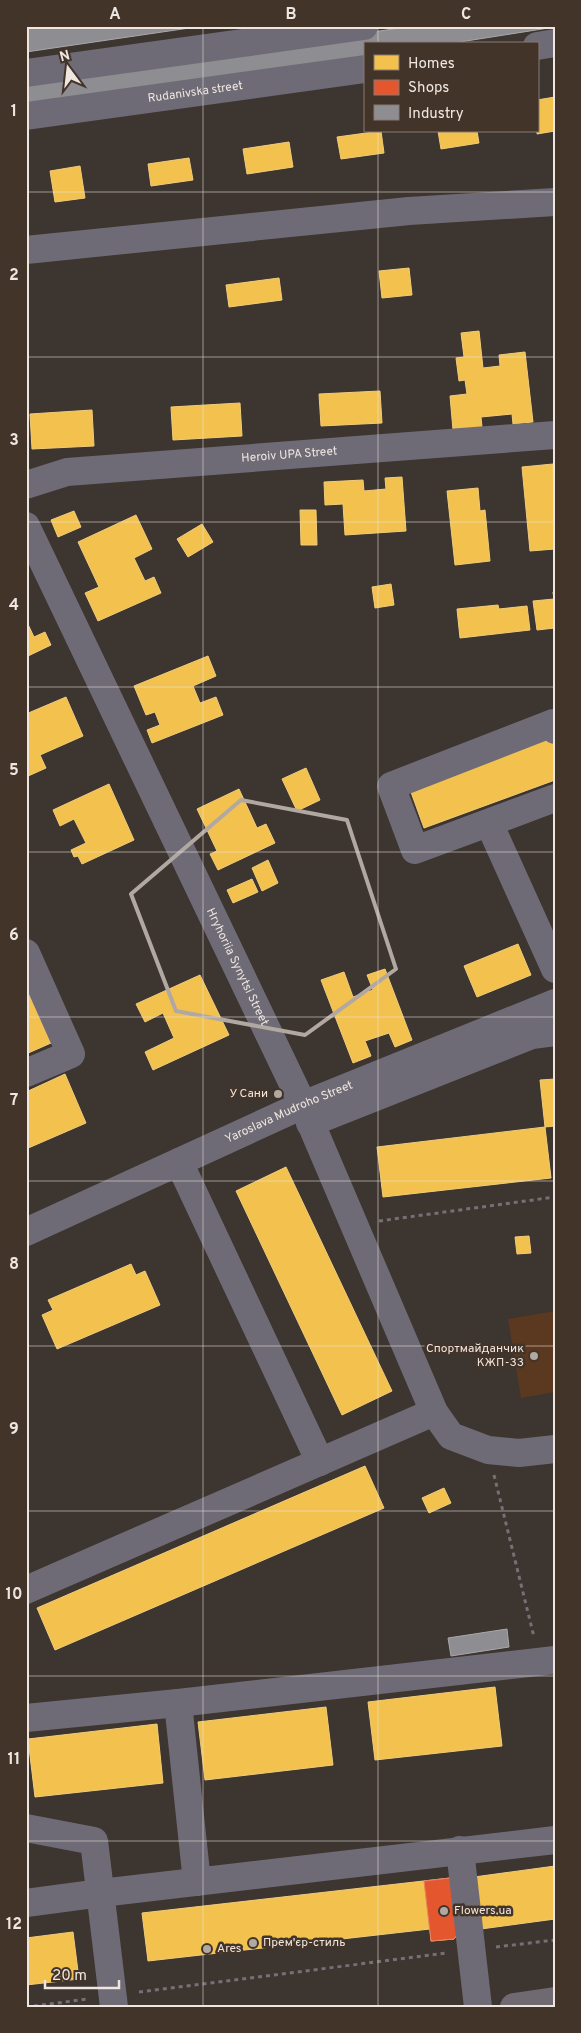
<svg xmlns="http://www.w3.org/2000/svg" width="581" height="2033" font-family="Overpass,sans-serif">
	<rect width="100%" height="100%" fill="#3d3530"/>
	<path fill="#5b3920" d="M555,1311V1392L521,1398L508,1319Z"/>
	<g fill="#f2c14e" stroke="#f1cc7a">
		<path d="M555,97V131L537,134V100Z"/>
		<path d="M381,131L384,153L341,159L337,137Z"/>
		<path d="M438,131H477L479,143L441,149Z"/>
		<path d="M289,142L293,167L247,174L243,149Z"/>
		<path d="M189,158L193,180L151,186L148,164Z"/>
		<path d="M80,166L85,198L55,202L50,171Z"/>
		<path d="M409,268L412,295L382,298L379,271Z"/>
		<path d="M279,278L282,300L229,307L226,285Z"/>
		<path d="M479,331L483,368L500,366L499,355L525,352L533,422L513,424L512,414L481,417L482,427L453,430L450,396L467,394L465,380L459,381L456,358L464,357L461,333Z"/>
		<path d="M380,391L382,423L321,426L319,394Z"/>
		<path d="M240,403L242,436L173,440L171,407Z"/>
		<path d="M92,410L94,446L32,449L30,414Z"/>
		<path d="M553,464L555,549L530,551L522,467Z"/>
		<path d="M402,477L406,531L345,535L343,504L325,505L324,482L363,480L364,491L386,489L385,478Z"/>
		<path d="M478,488L480,511L485,510L490,561L455,565L447,491Z"/>
		<path d="M300,510H316L317,545H301Z"/>
		<path d="M74,511L81,527L58,537L51,520Z"/>
		<path d="M136,515L152,549L134,558L145,581L154,577L161,593L98,621L85,593L99,587L78,542Z"/>
		<path d="M202,524L213,542L188,557L177,539Z"/>
		<path d="M391,584L394,605L375,608L372,587Z"/>
		<path d="M553,592H555V628L537,630L533,601L554,599Z"/>
		<path d="M498,605L499,609L527,606L530,630L460,638L457,609Z"/>
		<path d="M26,620L34,637L45,632L51,645L26,657Z"/>
		<path d="M208,656L216,676L193,686L200,703L216,697L223,715L152,743L147,730L160,725L155,712L146,715L134,686Z"/>
		<path d="M66,697L83,736L40,755L46,768L26,777V732L30,730L26,721V714Z"/>
		<path d="M549,732L555,749V780L424,828L408,784Z"/>
		<path d="M306,768L320,800L297,811L282,779Z"/>
		<path d="M109,784L134,840L82,864L78,856L74,857L71,850L86,843L74,819L60,826L53,810Z"/>
		<path d="M239,789L257,828L266,824L275,843L218,870L210,854L217,851L197,809Z"/>
		<path d="M268,860L278,883L262,891L252,868Z"/>
		<path d="M252,879L258,892L233,903L227,890Z"/>
		<path d="M518,944L531,975L477,997L464,966Z"/>
		<path d="M385,969L412,1040L395,1047L389,1033L365,1041L371,1056L353,1063L321,980L344,972L353,997L373,990L367,975Z"/>
		<path d="M200,975L229,1035L153,1070L145,1052L174,1038L163,1013L145,1022L136,1004Z"/>
		<path d="M26,987L51,1043L26,1054Z"/>
		<path d="M65,1074L86,1123L26,1149V1092Z"/>
		<path d="M555,1079V1126L545,1127L540,1080Z"/>
		<path d="M545,1127L551,1178L383,1197L377,1147Z"/>
		<path d="M286,1167L392,1391L342,1415L236,1191Z"/>
		<path d="M529,1236L531,1253L517,1254L515,1237Z"/>
		<path d="M131,1264L136,1275L145,1271L160,1305L57,1349L42,1315L53,1310L48,1300Z"/>
		<path d="M365,1466L384,1508L55,1650L37,1608Z"/>
		<path d="M444,1488L451,1503L429,1513L422,1498Z"/>
		<path d="M495,1687L502,1746L375,1760L368,1702Z"/>
		<path d="M326,1707L333,1765L205,1780L198,1722Z"/>
		<path d="M157,1724L163,1783L35,1797L28,1739Z"/>
		<path d="M555,1866V1919L481,1929L474,1877Z"/>
		<path d="M450,1878L462,1928L454,1939L431,1941L430,1929L148,1961L142,1913Z"/>
		<path d="M73,1932L79,1979L26,1985V1938Z"/>
	</g>
	<path fill="#e4572e" stroke="#e78263" d="M450,1878L462,1928L454,1939L431,1941L424,1881Z"/>
	<g fill="#8d8d92" stroke="#aaa8a9">
		<path d="M26,26H203L26,52Z"/>
		<path d="M414,26L555,27L447,44H365V57L26,108V82Z"/>
		<path d="M507,1629L509,1647L451,1656L448,1638Z"/>
	</g>
	<g fill="none" stroke-linecap="round" stroke-linejoin="round">
		<g stroke="#747075" stroke-width="3" stroke-dasharray="4 4" stroke-linecap="butt">
			<path d="M379,1221L555,1197"/>
			<path d="M494,1475L534,1637"/>
			<path d="M496,1947L555,1940"/>
			<path d="M139,1992L447,1953"/>
			<path d="M26,2007L88,1999"/>
		</g>
		<g stroke="#6e6b76" stroke-width="28">
			<path d="M537,46L555,43"/>
			<path d="M26,73L364,26"/>
			<path id="s1" d="M26,116L365,69"/>
			<path d="M26,250L409,211L555,202"/>
			<path id="s2" d="M26,485L67,472L555,435"/>
			<path id="s3" d="M26,526L303,1105L434,1412L451,1436L488,1450L519,1453L555,1449"/>
			<path d="M555,730L553,723L391,786L415,850L555,798"/>
			<path d="M489,823L555,969"/>
			<path d="M26,953L71,1054L26,1073"/>
			<path d="M310,1123L532,1035L555,1032"/>
			<path d="M179,1162L320,1462"/>
			<path id="s4" d="M26,1232L303,1105L555,1003"/>
			<path d="M26,1590L434,1412"/>
			<path d="M178,1703L197,1882"/>
			<path d="M26,1718L178,1703L555,1660"/>
			<path d="M26,1828L94,1841L114,2007"/>
			<path d="M460,1850L478,2007"/>
			<path d="M26,1903L101,1893L555,1840"/>
		</g>
		<path stroke="#6f6a72" stroke-width="28" d="M514,2007L555,2001"/>
	</g>
	<path fill="none" stroke="#b1a8a2" stroke-width="4" stroke-linejoin="round" d="M241,800L347,820L396,969L305,1035L176,1011L131,894Z"/>
	<path fill="none" stroke="#efe6df" stroke-width="1" stroke-opacity="0.55" d="M203,26V2007M378,26V44M378,131V2007M26,192H555M26,357H555M26,522H555M26,687H555M26,852H555M26,1017H555M26,1181H555M26,1346H555M26,1511H555M26,1676H555M26,1841H555"/>
	<g fill="#b1a8a2" stroke="#43342a" stroke-width="2">
		<circle cx="278" cy="1094" r="5"/>
		<circle cx="534" cy="1356" r="5"/>
		<circle cx="444" cy="1911" r="5"/>
		<circle cx="253" cy="1943" r="5"/>
		<circle cx="207" cy="1949" r="5"/>
	</g>
	<g text-anchor="middle" dominant-baseline="central" stroke-width="5" stroke-linejoin="round" paint-order="stroke">
		<g font-size="12" fill="#efe6df" stroke="#43342a">
			<text stroke="none"><textPath href="#s1" startOffset="171">Rudanivska street</textPath></text>
			<text stroke="none"><textPath href="#s2" startOffset="266">Heroiv UPA Street</textPath></text>
			<text stroke="none"><textPath href="#s3" startOffset="489">Hryhoriia Synytsi Street</textPath></text>
			<text stroke="none"><textPath href="#s4" startOffset="289">Yaroslava Mudroho Street</textPath></text>
		</g>
		<g font-size="12" fill="#efe6df" stroke="#43342a" text-anchor="start">
			<text x="268" y="1094" text-anchor="end">У Сани</text>
			<text x="524" y="1349" text-anchor="end">Спортмайданчик<tspan x="524" dy="14">КЖП-33</tspan></text>
			<text x="454" y="1911">Flowers.ua</text>
			<text x="263" y="1943">Прем'єр-стиль</text>
			<text x="217" y="1949">Ares</text>
		</g>
	</g>
	<rect width="581" height="2033" fill="none" stroke="#43342a" stroke-width="55"/>
	<rect x="364" y="42" width="175" height="90" fill="#43342a" stroke="#887b72"/>
	<rect x="374" y="55" width="25" height="15" fill="#f2c14e" stroke="#887b72"/>
	<text x="408" y="68" font-size="15" fill="#efe6df">Homes</text>
	<rect x="374" y="80" width="25" height="15" fill="#e4572e" stroke="#887b72"/>
	<text x="408" y="92" font-size="15" fill="#efe6df">Shops</text>
	<rect x="374" y="105" width="25" height="15" fill="#8d8d92" stroke="#887b72"/>
	<text x="408" y="118" font-size="15" fill="#efe6df">Industry</text>
	<g transform="translate(68 68) rotate(345)" stroke="#43342a" stroke-width="4" paint-order="stroke">
	<path d="M0-4L9 19L0 12L-9 19Z" fill="#efe6df"/>
	<text y="-8" font-size="14" font-weight="bold" text-anchor="middle" fill="#efe6df">N</text>
	</g>
	<path d="M45 1980v8h74v-8" fill="none" stroke="#efe6df" stroke-width="2.5"/>
	<text x="52" y="1980" font-size="15" fill="#efe6df" stroke="#43342a" stroke-width="4" paint-order="stroke">20 m</text>
	<rect x="28" y="28" width="526" height="1978" fill="none" stroke="#efe6df" stroke-width="2"/>
	<g font-size="16" text-anchor="middle" font-weight="bold" fill="#efe6df">
		<text x="115" y="19">A</text>
		<text x="291" y="19">B</text>
		<text x="466" y="19">C</text>
		<text x="14" y="116">1</text>
		<text x="14" y="280">2</text>
		<text x="14" y="445">3</text>
		<text x="14" y="610">4</text>
		<text x="14" y="775">5</text>
		<text x="14" y="940">6</text>
		<text x="14" y="1105">7</text>
		<text x="14" y="1269">8</text>
		<text x="14" y="1434">9</text>
		<text x="14" y="1599">10</text>
		<text x="14" y="1764">11</text>
		<text x="14" y="1929">12</text>
	</g>
</svg>
